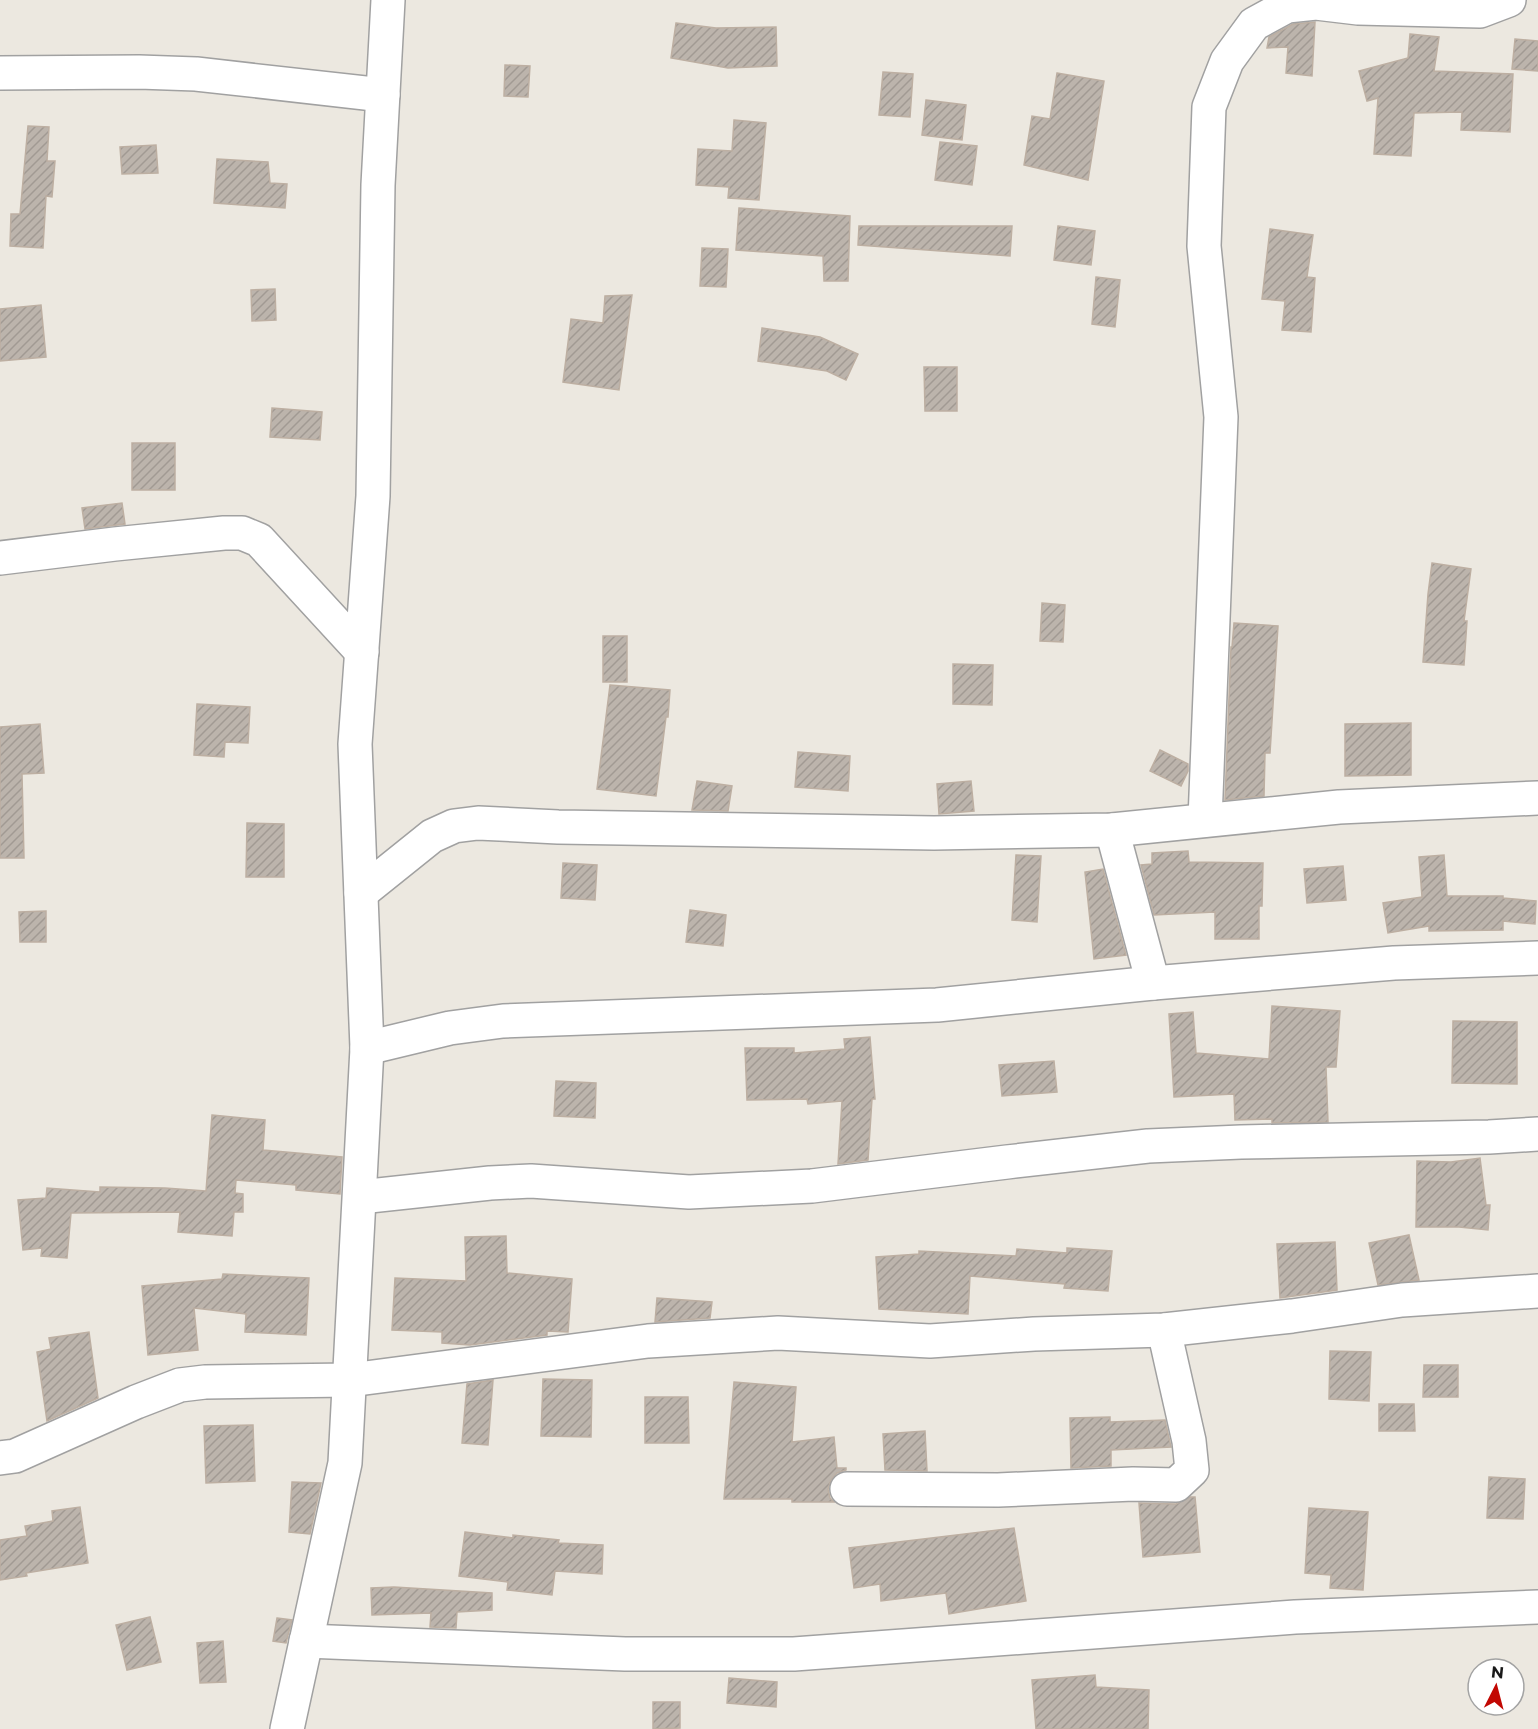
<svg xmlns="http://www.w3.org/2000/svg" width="1538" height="1729" font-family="Montserrat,sans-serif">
	<defs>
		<pattern id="building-hatch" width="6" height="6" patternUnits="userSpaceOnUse" patternTransform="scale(1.5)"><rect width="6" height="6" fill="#bcb4ac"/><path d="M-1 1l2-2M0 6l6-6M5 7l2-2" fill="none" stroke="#a19a93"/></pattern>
	</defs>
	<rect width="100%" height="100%" fill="#ece8e0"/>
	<g fill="url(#building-hatch)" stroke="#bdafa2" stroke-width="1.5">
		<path d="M1315,22L1312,76L1286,73L1288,47L1267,48L1269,37L1293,24Z"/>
		<path d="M676,23L716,28L776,27L777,66L728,68L671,58Z"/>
		<path d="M1410,34L1439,37L1434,71L1513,74L1510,132L1461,130L1462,112L1414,113L1411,156L1374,154L1378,98L1367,101L1359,71L1408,58Z"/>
		<path d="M1515,39L1538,41V71L1512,69Z"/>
		<path d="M505,65L530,66L528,97L504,96Z"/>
		<path d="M883,72L913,74L910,117L879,115Z"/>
		<path d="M1057,73L1104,81L1088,180L1024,165L1032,116L1050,119Z"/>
		<path d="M926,100L966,105L962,140L922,135Z"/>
		<path d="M734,120L766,123L759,200L728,198L729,187L696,185L698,149L732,151Z"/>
		<path d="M28,126L49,127L47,161H55L52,197L46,196L43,248L10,246L11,214H20Z"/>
		<path d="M940,142L977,146L972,185L935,180Z"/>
		<path d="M156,145L158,173L122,174L120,147Z"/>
		<path d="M217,159L268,162L270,183L287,184L285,208L214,203Z"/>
		<path d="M739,208L850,216L848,281H824L823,256L736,250Z"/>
		<path d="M859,226H1012L1010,256L858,245Z"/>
		<path d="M1058,226L1095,231L1091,265L1054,260Z"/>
		<path d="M1270,229L1313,235L1307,277L1315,278L1311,332L1282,330L1285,301L1262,299Z"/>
		<path d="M702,248L728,249L726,287L700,286Z"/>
		<path d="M1096,277L1120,280L1115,327L1092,324Z"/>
		<path d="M275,289L276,320L252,321L251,290Z"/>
		<path d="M632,295L619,390L563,382L571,319L603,323L605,296Z"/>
		<path d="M41,305L46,357L0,361V309Z"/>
		<path d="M762,328L820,337L858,354L846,380L827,371L758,361Z"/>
		<path d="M924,367H957V411H925Z"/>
		<path d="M272,408L322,412L320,440L270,437Z"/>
		<rect x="132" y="443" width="43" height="47"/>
		<path d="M122,503L125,524L85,529L82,508Z"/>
		<path d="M1432,563L1471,569L1464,621H1467L1464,665L1423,662L1428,594Z"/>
		<path d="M1042,603L1065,605L1063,642L1040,641Z"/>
		<path d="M1234,623L1278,626L1270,753H1265L1264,796L1225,800L1231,647H1232Z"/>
		<rect x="603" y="636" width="24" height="46"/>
		<path d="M953,664L993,665L992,705L953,704Z"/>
		<path d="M610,685L670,690L668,717H666L656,796L597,789Z"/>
		<path d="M197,704L250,707L248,743L225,742L224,757L194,755Z"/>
		<path d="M1411,723V775L1345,776V724Z"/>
		<path d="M40,724L44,773L22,774L24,858H0V727Z"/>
		<path d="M1160,750L1188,764V771L1181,786L1150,771Z"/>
		<path d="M798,752L850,756L848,791L795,787Z"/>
		<path d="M697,781L732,786L728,811L692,810Z"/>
		<path d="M971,781L974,811L939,814L937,784Z"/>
		<path d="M247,823L284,824V877H246Z"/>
		<path d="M1188,851L1189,862L1263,863L1262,906H1259V939H1215V912L1154,915L1141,865L1152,864V853Z"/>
		<path d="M1016,855L1041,856L1037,922L1012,920Z"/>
		<path d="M1444,855L1447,896H1503V898L1536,901L1535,924L1503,921V930L1429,931V926L1388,933L1383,903L1422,897L1419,857Z"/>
		<path d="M563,863L597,865L595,900L561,898Z"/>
		<path d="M1343,866L1346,900L1307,903L1304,869Z"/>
		<path d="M1103,869L1126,955L1094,959L1085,872Z"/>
		<path d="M690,910L726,915L723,946L686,942Z"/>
		<path d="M46,911V942H20L19,912Z"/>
		<path d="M1272,1006L1340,1011L1336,1067H1326L1328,1122L1272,1123V1119L1235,1120L1234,1094L1174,1097L1169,1014L1193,1012L1196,1053L1269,1059Z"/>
		<path d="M1453,1021L1517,1022V1084L1452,1083Z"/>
		<path d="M870,1037L875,1099H872L868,1160L838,1164L842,1101L808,1104L807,1099L747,1100L745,1048H794V1053L845,1049L844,1039Z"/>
		<path d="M1054,1061L1057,1092L1002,1096L999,1065Z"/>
		<path d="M556,1081L596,1083L595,1118L554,1116Z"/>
		<path d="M212,1115L265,1120L263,1150L342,1157L340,1194L296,1190V1185L236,1180L235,1193L243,1194V1212H234L232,1236L178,1232L180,1212L71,1213L67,1258L41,1256L42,1248L23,1250L18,1200L46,1198L47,1188L100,1192V1187L165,1188L206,1191Z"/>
		<path d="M1480,1158L1486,1205H1490L1488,1230L1459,1227H1416L1417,1161L1451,1162Z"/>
		<path d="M1409,1235L1419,1280L1378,1285L1369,1243Z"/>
		<path d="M506,1236L507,1273L572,1279L568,1332L547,1331V1335L470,1345L442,1343V1332L392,1330L395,1278L466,1281L465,1237Z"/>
		<path d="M1335,1242L1337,1290L1280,1298L1277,1244Z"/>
		<path d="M1067,1248L1112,1251L1108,1291L1064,1288L1065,1284L970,1276L968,1314L879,1309L876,1257L919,1254V1251L1016,1256L1017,1249L1067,1253Z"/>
		<path d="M223,1274L309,1278L306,1335L245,1332L246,1314L194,1308L198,1350L148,1355L142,1286L222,1279Z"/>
		<path d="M657,1298L712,1302L710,1318L655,1322Z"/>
		<path d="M89,1332L98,1398L47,1421L37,1352L51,1349L49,1338Z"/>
		<path d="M1330,1351L1371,1352L1369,1401L1329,1399Z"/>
		<path d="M1424,1365H1458V1397H1423Z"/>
		<path d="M543,1379L592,1380L591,1437L541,1436Z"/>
		<path d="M493,1380L488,1445L462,1443L467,1384Z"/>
		<path d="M734,1382L796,1387L792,1442L834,1437L837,1468H846V1470L837,1473L831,1480L828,1489L830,1498L834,1502H792V1499H724Z"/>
		<path d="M645,1397H688L689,1443H645Z"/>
		<path d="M1379,1404H1414L1415,1431H1379Z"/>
		<path d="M1110,1417V1422L1165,1420L1171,1447L1111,1450V1466L1071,1468L1070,1418Z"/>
		<path d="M253,1425L255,1481L206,1483L204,1426Z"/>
		<path d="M925,1431L927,1471L885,1470L883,1434Z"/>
		<path d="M1489,1477L1525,1479L1523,1519L1487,1518Z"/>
		<path d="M292,1482L321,1483L310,1534L289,1532Z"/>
		<path d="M1190,1497H1195L1200,1552L1143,1557L1139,1503L1176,1504Z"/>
		<path d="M80,1507L88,1563L26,1573L27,1576L0,1580V1540L27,1536L25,1526L53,1521L52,1511Z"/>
		<path d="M1309,1508L1368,1512L1363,1590L1330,1588L1331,1575L1305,1573Z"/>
		<path d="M1014,1528L1026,1601L949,1614L946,1593L881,1601L880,1584L854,1588L849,1548Z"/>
		<path d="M465,1532L513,1538V1535L559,1540L558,1543L603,1545L602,1574L555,1571L552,1595L507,1590L508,1582L459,1576Z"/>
		<path d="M394,1587L492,1593V1610L457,1612L456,1628L430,1627L431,1613L372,1615L371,1588Z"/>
		<path d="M150,1617L161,1662L127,1670L116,1625Z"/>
		<path d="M277,1618L292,1620L286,1643L273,1641Z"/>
		<path d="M223,1641L226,1682L200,1683L197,1643Z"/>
		<path d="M1095,1675L1096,1687L1149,1690L1148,1729H1036L1032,1680Z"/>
		<path d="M729,1678L777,1682L776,1707L727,1703Z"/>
		<path d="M653,1702H680V1728L653,1729Z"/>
	</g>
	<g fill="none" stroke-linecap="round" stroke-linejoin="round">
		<defs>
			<g id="minor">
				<path d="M0,73L139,72L196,74L383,95"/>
				<path d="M0,558L115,544L224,533H242L259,540L362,652"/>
				<path d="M1205,820L1221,417L1204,246L1209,107L1227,61L1254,24L1287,6L1316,3L1358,8L1480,11L1509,0"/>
				<path d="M1112,830L1153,983"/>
				<path d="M361,893L432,836L454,826L478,823L558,827L934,833L1112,830L1339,807L1538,798"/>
				<path d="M367,1048L450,1028L503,1021L937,1005L1153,983L1394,963L1538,958"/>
				<path d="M360,1197L490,1183L531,1181L689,1192L812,1186L1007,1162L1148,1146L1241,1142L1489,1137L1538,1134"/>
				<path d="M0,1458L15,1456L136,1402L180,1385L205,1382L350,1380L648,1341L778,1333L930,1341L1034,1334L1164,1330L1292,1316L1402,1300L1538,1291"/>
				<path d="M847,1489L998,1490L1133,1484L1176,1485L1192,1470L1189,1441L1164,1330"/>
				<path d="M306,1641L625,1654H794L1295,1617L1538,1607"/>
				<path d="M287,1729L345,1463L367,1048L355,744L373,496L378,185L388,0"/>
			</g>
		</defs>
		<use href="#minor" stroke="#a1a1a1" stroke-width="36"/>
		<use href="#minor" stroke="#fff" stroke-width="33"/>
	</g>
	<g transform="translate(1496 1687) rotate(6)"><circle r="28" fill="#ffffff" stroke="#a3a3a3" stroke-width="1.5"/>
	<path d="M0-4.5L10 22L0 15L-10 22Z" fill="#c20803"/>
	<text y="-9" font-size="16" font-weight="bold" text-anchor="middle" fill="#1a1a1a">N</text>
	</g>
</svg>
